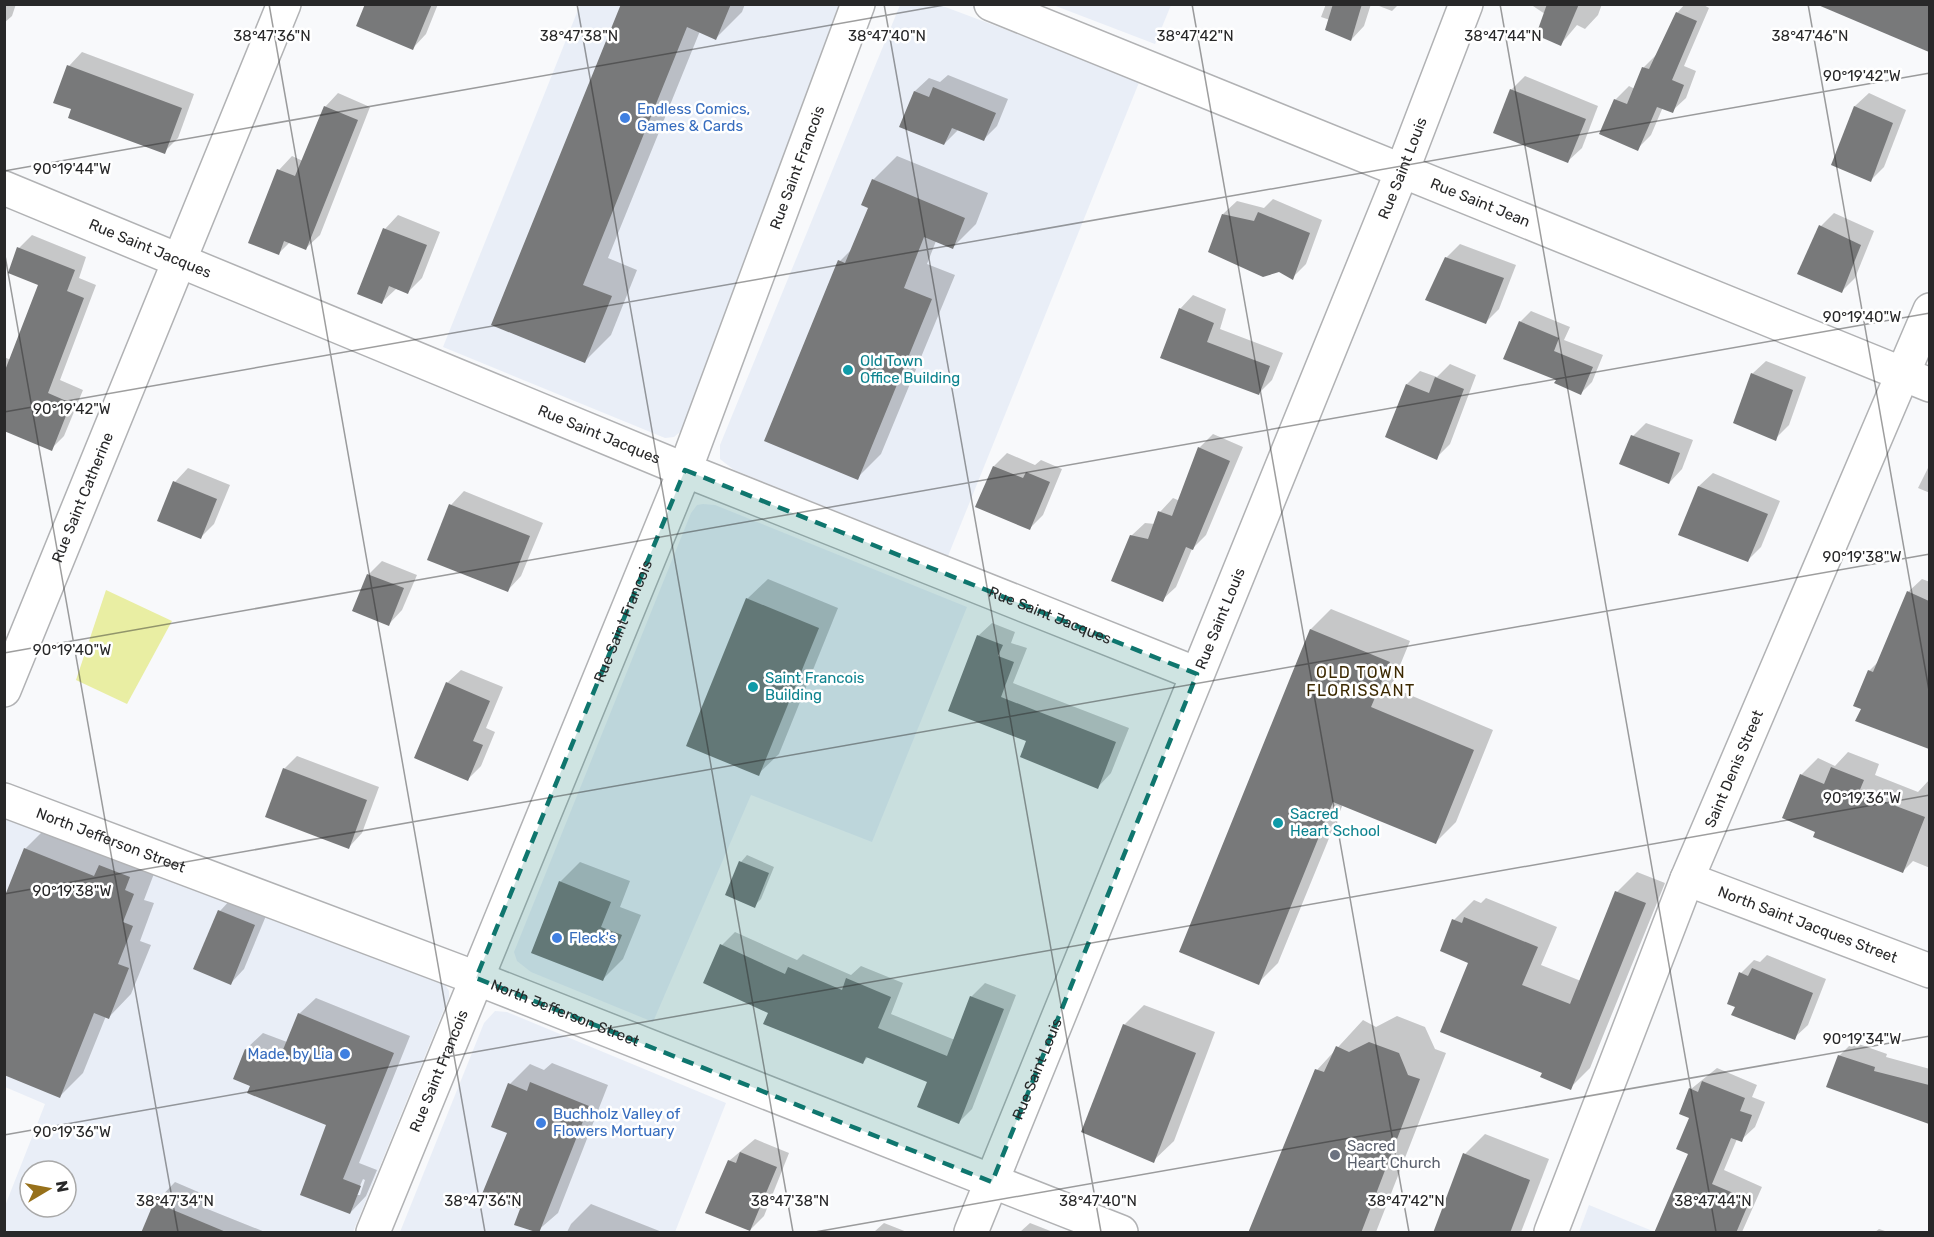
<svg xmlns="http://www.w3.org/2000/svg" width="1934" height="1237" font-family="Rubik,sans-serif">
	<rect width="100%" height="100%" fill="#f8f9fb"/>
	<g fill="#e9eef7" fill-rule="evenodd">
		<path d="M580,5H852L681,431L674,437L665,438L443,347Z"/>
		<path d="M900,5H940L1140,80L948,556L734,470L720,459V445Z"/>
		<path d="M1053,5H1171L1155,44Z"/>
		<path d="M703,504L715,505L967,607L872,842L751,795L653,1022L531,972L517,961L514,952L691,513L697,505Z"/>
		<path d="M4,815L439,980L446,986L449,991V997L353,1232H5V1206L45,1104L5,1087ZM30,1171H66V1207H30Z"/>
		<path d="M495,1011L507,1012L726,1103L675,1232H400L484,1023Z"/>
		<path d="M1589,1205L1655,1232H1579Z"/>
	</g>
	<path fill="#e9eea3" d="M106,590L172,621L127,704L76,680Z"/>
	<g fill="#0003" fill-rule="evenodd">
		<path d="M4,4H16L12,16L4,23Z"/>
		<path d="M367,4H438L426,34L413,48Z"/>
		<path d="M622,4H745L742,12L716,38L700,31L608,258L637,270L611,335L585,361L493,324Z"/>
		<path d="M1326,4H1371L1364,26L1351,40L1330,20L1321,17Z"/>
		<path d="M1374,4H1399L1392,11Z"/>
		<path d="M1530,4H1602L1598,15L1585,29L1577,25L1561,44L1545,14Z"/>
		<path d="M1685,4H1702L1709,8L1684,66L1696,71L1686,98L1672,111L1663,107L1651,135L1637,149L1615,100L1629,86L1635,89L1644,67L1657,54L1677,13Z"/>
		<path d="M1870,4H1930V45L1926,49Z"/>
		<path d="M82,52L194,94L178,138L164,152L72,108L69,66Z"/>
		<path d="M948,75L1008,99L997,126L984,139L958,130L944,144L901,126L915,91L929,78L940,82Z"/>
		<path d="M1525,76L1598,106L1582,148L1568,161L1511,90Z"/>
		<path d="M338,93L370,107L320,235L306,248L290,242L278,254L279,170L292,156L303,161L325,107Z"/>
		<path d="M1869,93L1906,110L1884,167L1871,180L1833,164L1855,106Z"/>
		<path d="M897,156L988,193L976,224L952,248L936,241L927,264L955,275L881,454L857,478L840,261L853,248L870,207L873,180Z"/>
		<path d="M1273,199L1322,220L1306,264L1292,278L1223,214L1237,201L1264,208Z"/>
		<path d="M1834,213L1874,231L1855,278L1842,291L1821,226Z"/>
		<path d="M398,215L440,232L422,278L408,292L396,289L382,302L385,229Z"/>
		<path d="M32,235L86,257L79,278L96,285L60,380L83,390L64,436L51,449L4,430V357L11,360L40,285L19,248Z"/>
		<path d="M1460,244L1516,265L1499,309L1485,323L1446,258Z"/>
		<path d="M1193,295L1226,309L1220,329L1283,353L1272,380L1259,393L1162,358L1180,309Z"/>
		<path d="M1531,311L1570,327L1564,340L1603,355L1592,382L1581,393L1558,379L1520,322Z"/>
		<path d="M1766,361L1806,377L1789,425L1775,439L1752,374Z"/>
		<path d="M1450,364L1476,375L1450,444L1436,458L1407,384L1420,371L1437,377Z"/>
		<path d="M1646,423L1693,440L1682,469L1669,483L1633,436Z"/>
		<path d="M1213,434L1243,447L1206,535L1192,549L1176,587L1162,600L1131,536L1145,523L1155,524L1160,512L1173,498L1180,501L1199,448Z"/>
		<path d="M1007,453L1035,465L1041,460L1062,469L1043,515L1030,528L994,466Z"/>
		<path d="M1930,464V493L1918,488Z"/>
		<path d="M188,468L230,485L214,524L201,537L175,482Z"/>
		<path d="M1713,473L1780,501L1761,547L1748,560L1680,534L1699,486Z"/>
		<path d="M464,491L543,523L521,576L508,590L429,559L451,505Z"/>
		<path d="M382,561L417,575L402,610L389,624L354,611L369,574Z"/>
		<path d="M768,579L838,608L779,754L758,774L747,599Z"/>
		<path d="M1922,579L1930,582V737L1922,744L1863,708L1869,671L1880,660L1908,592Z"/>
		<path d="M1331,609L1410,641L1391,687L1493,730L1456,822L1436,842L1343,804L1278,963L1258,983L1181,951L1311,629Z"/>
		<path d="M992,623L1015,632L1011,643L1027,648L1013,683L1129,728L1111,773L1098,787L1028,741L950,710L978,636Z"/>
		<path d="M461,670L503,687L486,728L495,732L481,766L468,779L447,683Z"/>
		<path d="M1848,752L1879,764L1875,775L1918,792L1930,779V868L1913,861L1902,872L1817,831L1801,775L1818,758L1835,766Z"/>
		<path d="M297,756L379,787L362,833L349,847L284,769Z"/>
		<path d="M48,826L155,871L144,900L154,903L140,941L151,945L131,994L109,1017L106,1016L83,1073L60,1096L25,849Z"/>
		<path d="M747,855L774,867L761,899L754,906L741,862Z"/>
		<path d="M580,862L630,881L620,907L641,915L623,959L603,979L560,882Z"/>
		<path d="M1637,872L1665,883L1590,1068L1570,1088L1544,1072L1470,962L1454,920L1474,900L1481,903L1486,898L1557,927L1541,965L1581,981L1617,892Z"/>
		<path d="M233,897L268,911L244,969L231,983L195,968L220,911Z"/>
		<path d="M735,932L797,960L803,954L851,975L861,966L903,983L891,1014L955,1040L971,997L985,983L1016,995L972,1109L959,1122L929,1081L869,1056L863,1062L770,1012L722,945Z"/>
		<path d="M1767,955L1826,979L1808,1025L1794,1038L1737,1006L1741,973L1754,960L1760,962Z"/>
		<path d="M316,998L410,1036L359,1163L377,1170L366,1196L350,1213L328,1124L235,1078L246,1049L263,1033L287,1042L299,1014ZM363,1179L365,1180L360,1195H356Z"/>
		<path d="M1144,1005L1215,1032L1174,1141L1153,1161L1124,1025Z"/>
		<path d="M1397,1016L1425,1027L1435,1049L1446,1053L1376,1232H1255L1317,1070L1363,1020L1376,1027Z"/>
		<path d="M1853,1042L1887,1054L1886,1057L1930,1069V1123L1827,1086L1839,1056Z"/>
		<path d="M552,1063L608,1085L558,1213L536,1232L516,1224L522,1208L508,1133L510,1084L530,1064L544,1070Z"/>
		<path d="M1717,1068L1757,1085L1752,1097L1765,1102L1755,1127L1741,1140L1737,1139L1724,1170L1762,1187L1742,1232H1672L1690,1153L1691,1089Z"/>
		<path d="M1485,1134L1549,1159L1521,1232H1434L1465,1154Z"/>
		<path d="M755,1139L789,1153L764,1216L750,1230L729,1161Z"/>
		<path d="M175,1182L210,1197L205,1208L265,1232H142L155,1203Z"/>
		<path d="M591,1204L662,1232H567L571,1224Z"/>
		<path d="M884,1223L907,1232H874Z"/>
		<path d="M1030,1223L1053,1232H1020Z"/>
		<path d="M1879,1229L1888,1232H1875Z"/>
	</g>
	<g fill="#78797a">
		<path d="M365,4H432L413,50L356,26Z"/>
		<path d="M621,4H731L716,40L687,27L583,285L612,296L585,363L491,325Z"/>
		<path d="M1333,4H1362L1351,41L1325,30Z"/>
		<path d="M1547,4H1579L1561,46L1536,35Z"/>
		<path d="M1818,4H1929V52L1818,5Z"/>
		<path d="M1676,12L1697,21L1672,80L1684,85L1673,113L1657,107L1638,151L1599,134L1614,99L1627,104L1642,67L1649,69Z"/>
		<path d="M67,65L182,108L165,154L68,118L71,109L53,103Z"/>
		<path d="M933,87L996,113L984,141L952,128L944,145L899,127L914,91L929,97Z"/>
		<path d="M1510,89L1586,119L1568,163L1493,133Z"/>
		<path d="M324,106L358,120L306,250L284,241L279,255L248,243L277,169L295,176Z"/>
		<path d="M1854,106L1893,123L1871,182L1831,165Z"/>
		<path d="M872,179L965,218L953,249L924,237L904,288L932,299L858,480L764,441L838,260L845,263L868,208L861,205Z"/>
		<path d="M1258,212L1310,233L1293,280L1279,272L1263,277L1208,252L1222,214L1254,221Z"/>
		<path d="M1819,225L1861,245L1842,293L1797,274Z"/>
		<path d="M383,228L427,245L408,294L389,286L382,304L357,294Z"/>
		<path d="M17,247L75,270L67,291L84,298L48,393L71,403L52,451L4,431V373L38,285L8,273Z"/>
		<path d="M1445,257L1504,278L1486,324L1425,300Z"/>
		<path d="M1179,308L1214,323L1207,342L1270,366L1259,395L1160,358Z"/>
		<path d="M1519,321L1559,338L1554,351L1593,367L1581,395L1554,383L1556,380L1503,359Z"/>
		<path d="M1751,373L1793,390L1776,441L1733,423Z"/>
		<path d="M1435,377L1464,389L1437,460L1385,437L1406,384L1429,393Z"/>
		<path d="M1631,435L1680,453L1669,484L1619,464Z"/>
		<path d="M1198,447L1230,461L1193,550L1186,547L1163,602L1111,581L1130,535L1148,539L1158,511L1172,516Z"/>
		<path d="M993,466L1023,478L1026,472L1050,482L1030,530L975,507Z"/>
		<path d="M173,481L217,499L201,539L157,521Z"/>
		<path d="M1698,486L1768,514L1748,562L1678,535Z"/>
		<path d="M449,504L530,536L508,592L427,560Z"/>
		<path d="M367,574L404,588L389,626L352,611Z"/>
		<path d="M1907,591L1929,601V749L1855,721L1861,709L1853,706L1868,670L1873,672Z"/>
		<path d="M746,598L819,628L759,776L686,746Z"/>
		<path d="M1310,629L1390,662L1371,707L1474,750L1436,844L1333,802L1259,985L1179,952Z"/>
		<path d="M977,635L1003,645L998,656L1014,662L1001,697L1116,742L1098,789L1020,757L1026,741L948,711Z"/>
		<path d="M446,682L490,701L473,741L483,745L468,781L414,758Z"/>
		<path d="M1831,767L1864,780L1859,792L1925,817L1903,873L1813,837L1815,832L1782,818L1800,774L1824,784Z"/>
		<path d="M283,768L367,800L349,849L265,817Z"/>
		<path d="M24,848L94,876L99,865L130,877L125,890L134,894L123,922L133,926L118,964L129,968L109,1019L94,1013L60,1098L4,1075V898Z"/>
		<path d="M739,861L769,873L755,908L725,895Z"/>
		<path d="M559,881L611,902L601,927L622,935L603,981L531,953Z"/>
		<path d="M1615,891L1646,903L1571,1090L1540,1077L1542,1073L1440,1032L1468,963L1440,951L1452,919L1462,923L1464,917L1538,947L1522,985L1570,1004Z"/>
		<path d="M218,910L255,925L231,985L193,969Z"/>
		<path d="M720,944L785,974L788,967L842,990L846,978L891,997L878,1028L947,1056L970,996L1004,1009L959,1124L917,1107L927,1082L866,1057L863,1064L763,1024L768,1013L703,983Z"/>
		<path d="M1752,968L1813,993L1795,1040L1731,1015L1735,1007L1727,1004L1739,972L1748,976Z"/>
		<path d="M298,1013L394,1053L343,1179L361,1186L350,1214L300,1195L326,1125L247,1093L250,1086L233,1079L245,1049L278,1062Z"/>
		<path d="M1123,1024L1196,1053L1154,1163L1081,1132Z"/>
		<path d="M1369,1042L1399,1053L1408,1075L1420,1079L1361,1233H1248L1315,1069L1324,1072L1336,1046L1349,1052Z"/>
		<path d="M1838,1055L1875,1067L1874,1071L1929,1085V1124L1826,1087Z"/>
		<path d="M1702,1081L1745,1098L1740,1111L1752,1115L1742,1142L1731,1138L1712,1184L1750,1200L1736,1233H1654L1688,1154L1676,1149L1689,1118L1679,1114L1689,1088L1698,1092Z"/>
		<path d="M530,1082L589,1106L539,1233L514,1225L520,1209L482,1194L507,1133L491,1127L508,1083L527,1091Z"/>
		<path d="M740,1152L777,1167L750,1231L705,1213L728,1160L736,1163Z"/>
		<path d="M1463,1153L1530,1180L1510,1233H1433Z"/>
		<path d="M154,1202L226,1232V1233H141Z"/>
	</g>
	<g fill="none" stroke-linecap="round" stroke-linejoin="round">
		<defs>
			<g id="minor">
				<path id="s1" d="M991,4L1930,385"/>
				<path id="s2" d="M4,188L685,470L1197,674"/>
				<path id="s3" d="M4,690L284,4"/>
				<path id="s4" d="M4,800L476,978L1121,1232"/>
				<path id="s5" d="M1687,879L1930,971"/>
				<path id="s6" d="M373,1232L685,470L858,4"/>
				<path id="s7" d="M971,1232L1402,171L1466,4"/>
				<path id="s8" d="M1551,1232L1687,879L1930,310"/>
			</g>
		</defs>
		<use href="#minor" stroke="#b1b2b4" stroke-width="36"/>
		<use href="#minor" stroke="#fff" stroke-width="33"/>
	</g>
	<path fill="#0f766e" fill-opacity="0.2" stroke="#0f766e" stroke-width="4.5" stroke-dasharray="12 8" stroke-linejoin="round" d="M685,470L1197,674L992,1182L476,978Z"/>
	<path fill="none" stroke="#282829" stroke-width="1.5" stroke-opacity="0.45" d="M269,4L485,1232M577,4L793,1232M884,4L1101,1232M1192,4L1409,1232M1500,4L1716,1232M1808,4L1930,696M4,171L950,4M4,250L178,1232M4,412L1930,73M4,653L1930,313M4,894L1930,554M4,1135L1930,795M815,1232L1930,1036"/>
	<g fill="#3f7fe0" stroke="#fff" stroke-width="2">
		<circle cx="625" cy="118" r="6"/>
		<circle cx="557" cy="938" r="6"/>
		<circle cx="345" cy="1054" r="6"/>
		<circle cx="541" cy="1123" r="6"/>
	</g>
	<g fill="#0f9aa8" stroke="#fff" stroke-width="2">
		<circle cx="848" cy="370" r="6"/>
		<circle cx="753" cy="687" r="6"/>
		<circle cx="1278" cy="823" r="6"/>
	</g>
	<circle fill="#6b7280" stroke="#fff" stroke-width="2" cx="1335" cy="1155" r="6"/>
	<g text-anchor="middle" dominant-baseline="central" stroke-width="5" stroke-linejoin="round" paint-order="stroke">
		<g font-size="15" fill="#366cbe" stroke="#fff" text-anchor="start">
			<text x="637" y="109">Endless Comics,<tspan x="637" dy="17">Games &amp; Cards</tspan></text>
			<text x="569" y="938">Fleck's</text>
			<text x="333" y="1054" text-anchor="end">Made. by Lia</text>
			<text x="553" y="1114">Buchholz Valley of<tspan x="553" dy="17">Flowers Mortuary</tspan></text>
		</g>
		<g font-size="15" fill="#282829" stroke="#fff">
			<text stroke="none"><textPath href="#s6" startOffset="1146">Rue Saint Francois</textPath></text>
			<text stroke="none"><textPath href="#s7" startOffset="1148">Rue Saint Louis</textPath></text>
			<text stroke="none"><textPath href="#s1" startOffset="528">Rue Saint Jean</textPath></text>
			<text stroke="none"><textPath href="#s2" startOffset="158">Rue Saint Jacques</textPath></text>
			<text stroke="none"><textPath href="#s2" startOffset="644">Rue Saint Jacques</textPath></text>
			<text stroke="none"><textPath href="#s3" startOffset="208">Rue Saint Catherine</textPath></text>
			<text stroke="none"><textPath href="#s2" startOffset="1130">Rue Saint Jacques</textPath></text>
			<text stroke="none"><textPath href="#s7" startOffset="662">Rue Saint Louis</textPath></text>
			<text stroke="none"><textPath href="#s6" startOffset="660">Rue Saint Francois</textPath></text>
			<text stroke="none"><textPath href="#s8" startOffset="498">Saint Denis Street</textPath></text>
			<text stroke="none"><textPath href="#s4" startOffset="114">North Jefferson Street</textPath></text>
			<text stroke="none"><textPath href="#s5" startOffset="129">North Saint Jacques Street</textPath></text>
			<text stroke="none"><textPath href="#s4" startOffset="600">North Jefferson Street</textPath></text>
			<text stroke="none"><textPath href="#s7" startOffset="176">Rue Saint Louis</textPath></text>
			<text stroke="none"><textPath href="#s6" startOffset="174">Rue Saint Francois</textPath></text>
		</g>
		<g font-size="15" fill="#0d838f" stroke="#fff" text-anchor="start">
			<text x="860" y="361">Old Town<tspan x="860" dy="17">Office Building</tspan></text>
			<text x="765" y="678">Saint Francois<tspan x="765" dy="17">Building</tspan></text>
			<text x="1290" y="814">Sacred<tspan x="1290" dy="17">Heart School</tspan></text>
		</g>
		<g font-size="15" fill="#5b616d" stroke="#fff" text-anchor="start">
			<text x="1347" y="1146">Sacred<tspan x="1347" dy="17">Heart Church</tspan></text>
		</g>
		<g font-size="16" letter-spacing="1.5" fill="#3c2901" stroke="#fff">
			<text x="1361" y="672">OLD TOWN<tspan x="1361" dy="18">FLORISSANT</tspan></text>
		</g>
	</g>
	<g font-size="15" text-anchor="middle" fill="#282829" stroke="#fff" stroke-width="5" stroke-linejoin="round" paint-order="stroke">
		<text x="579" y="41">38°47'38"N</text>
		<text x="887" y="41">38°47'40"N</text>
		<text x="1195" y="41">38°47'42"N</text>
		<text x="1503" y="41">38°47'44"N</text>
		<text x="1810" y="41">38°47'46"N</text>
		<text x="272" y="41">38°47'36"N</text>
		<text x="1862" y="81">90°19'42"W</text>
		<text x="72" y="174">90°19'44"W</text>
		<text x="1862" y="322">90°19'40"W</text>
		<text x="72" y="414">90°19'42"W</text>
		<text x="1862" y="562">90°19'38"W</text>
		<text x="72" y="655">90°19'40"W</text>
		<text x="1862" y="803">90°19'36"W</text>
		<text x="72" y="896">90°19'38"W</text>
		<text x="1862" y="1044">90°19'34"W</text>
		<text x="72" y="1137">90°19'36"W</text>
		<text x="175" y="1206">38°47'34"N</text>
		<text x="483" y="1206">38°47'36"N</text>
		<text x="790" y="1206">38°47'38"N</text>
		<text x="1098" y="1206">38°47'40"N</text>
		<text x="1406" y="1206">38°47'42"N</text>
		<text x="1713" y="1206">38°47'44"N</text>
	</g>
	<rect width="1934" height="1237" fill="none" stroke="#282829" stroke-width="12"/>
	<g transform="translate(48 1189) rotate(80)"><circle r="28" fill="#ffffff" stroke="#a9a9a9" stroke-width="1.5"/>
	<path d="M0-4.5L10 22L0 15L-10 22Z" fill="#97701a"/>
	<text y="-9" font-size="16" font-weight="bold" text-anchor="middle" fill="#282829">N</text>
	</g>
</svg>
